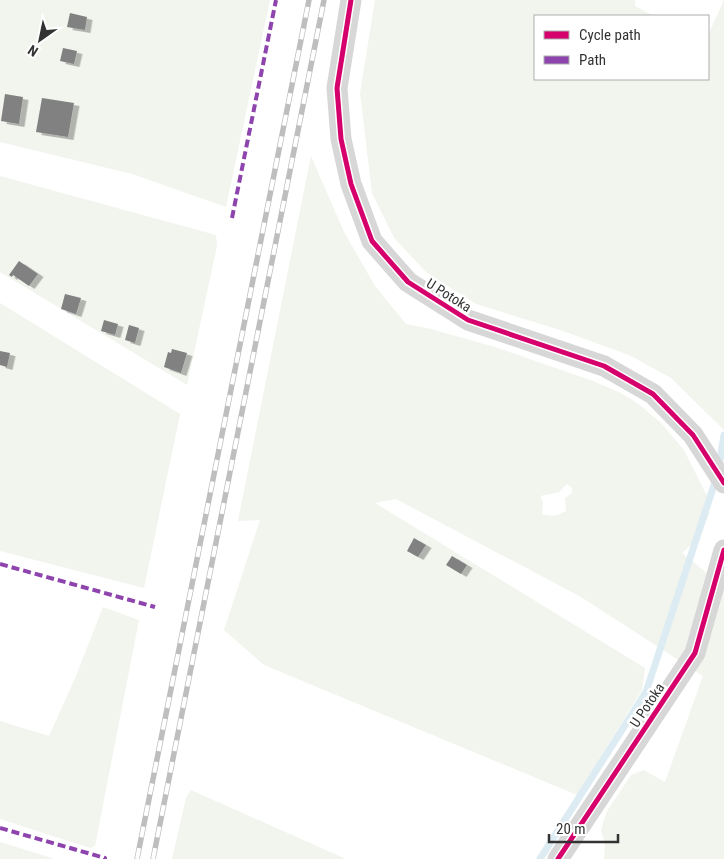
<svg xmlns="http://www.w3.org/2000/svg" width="724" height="859" font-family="'Roboto Condensed',sans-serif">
	<defs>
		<filter id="shadow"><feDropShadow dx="5.5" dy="3" stdDeviation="0" flood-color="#0004"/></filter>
	</defs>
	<rect width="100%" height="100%" fill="#fff"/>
	<g fill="#f1f5ed" fill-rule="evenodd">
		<path d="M0,0H270L226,207L132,174L0,142Z"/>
		<path d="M375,0H635V6L654,16H535V79H708V35L724,0V430L671,378L629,355L560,330L476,304L426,272L394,238L372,193L360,93Z"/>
		<path d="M311,156L344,232L375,286L406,324L431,329L495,347L593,381L621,393L640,405L662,424L684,450L708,498L709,514L700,537L682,553L724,587V859H604L605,844L601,830L607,811L631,775L644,770L665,782L703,676L581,597L396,499L375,503L645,668L642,690L577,795L264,665L224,630L260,520L238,521ZM567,484L572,488V493L565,498L566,511C557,516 551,517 542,514L543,501L541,498V496L559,492Z"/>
		<path d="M0,176L216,235L217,246L187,385L0,272Z"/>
		<path d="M0,303L180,414L144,588L0,551Z"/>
		<path d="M103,607L139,620L95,846L90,848L0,819V721L49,736L76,676Z"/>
		<path d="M191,790L346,859H172L186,798Z"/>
		<path d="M0,842L55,859H0Z"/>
	</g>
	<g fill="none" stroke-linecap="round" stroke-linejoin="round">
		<g stroke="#ddebf3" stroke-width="7">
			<path d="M719,466L724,435"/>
			<path d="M540,859L646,692L716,479"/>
		</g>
	</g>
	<g fill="#818181" filter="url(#shadow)">
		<path d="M70,13L87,17L85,30L67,27Z"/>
		<path d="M63,48L77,51L74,64L60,61Z"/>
		<path d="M5,94L23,97L19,124L1,121Z"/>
		<path d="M42,98L74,103L68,137L36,132Z"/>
		<path d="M19,261L38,274L29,286L13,275L12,277L9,275Z"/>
		<path d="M65,294L81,298L76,314L61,309Z"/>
		<path d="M104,320L118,324L115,335L101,331Z"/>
		<path d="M129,325L139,328L135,343L125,340Z"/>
		<path d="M172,349L187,353L181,373L164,367L168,352L171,353Z"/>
		<path d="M0,351L10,353L7,367L0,365Z"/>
		<path d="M414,538L426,545L418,557L407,551Z"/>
		<path d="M452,556L467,565L461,574L446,565Z"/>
	</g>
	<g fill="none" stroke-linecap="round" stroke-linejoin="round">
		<g stroke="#d7d7d7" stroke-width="21">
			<path d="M351,0L337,88L341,139L351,184L372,241L408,282L468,320L604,366L653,394L693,435L724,483"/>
			<path d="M558,859L695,653L724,550"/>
		</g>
		<defs>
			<g id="rail">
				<path d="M137,859L309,0"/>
				<path d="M153,859L324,0"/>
			</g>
		</defs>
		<use href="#rail" stroke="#bebebe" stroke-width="5.5"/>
		<use href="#rail" stroke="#fff" stroke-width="4" stroke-dasharray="11" stroke-linecap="butt"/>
		<g stroke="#8e44ad" stroke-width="4" stroke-dasharray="8 4" stroke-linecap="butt">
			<path d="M232,218L276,0"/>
			<path d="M0,564L155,607"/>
			<path d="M0,828L105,858V859"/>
		</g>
		<defs>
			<g id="cycleway">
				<path d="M351,0L337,88L341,139L351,184L372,241L408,282L468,320L604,366L653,394L693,435L724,483"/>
				<path d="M558,859L695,653L724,550"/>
			</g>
		</defs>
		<use href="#cycleway" stroke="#fff" stroke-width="8"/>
		<use href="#cycleway" stroke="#d6006c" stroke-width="5"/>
	</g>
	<g text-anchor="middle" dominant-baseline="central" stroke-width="5" stroke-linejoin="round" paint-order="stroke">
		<g font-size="14" fill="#333" stroke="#fff">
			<text transform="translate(449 295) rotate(32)">U Potoka</text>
			<text transform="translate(647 705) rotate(-56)">U Potoka</text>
		</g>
	</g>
	<rect x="534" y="15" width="175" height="65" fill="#ffffff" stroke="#adadad"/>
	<rect x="544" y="31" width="25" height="8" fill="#d6006c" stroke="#adadad"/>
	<text x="579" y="40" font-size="15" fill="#333333">Cycle path</text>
	<rect x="544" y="56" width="25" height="8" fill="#8e44ad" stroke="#adadad"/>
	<text x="579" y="65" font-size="15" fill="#333333">Path</text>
	<g transform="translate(40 40) rotate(213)" stroke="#ffffff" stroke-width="4" paint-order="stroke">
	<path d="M0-4L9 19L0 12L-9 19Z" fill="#333333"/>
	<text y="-8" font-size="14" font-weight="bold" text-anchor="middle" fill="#333333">N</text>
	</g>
	<path d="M549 834v8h69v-8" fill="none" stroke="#333333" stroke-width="2.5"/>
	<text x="556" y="834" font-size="15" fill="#333333" stroke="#ffffff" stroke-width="4" paint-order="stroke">20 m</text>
</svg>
